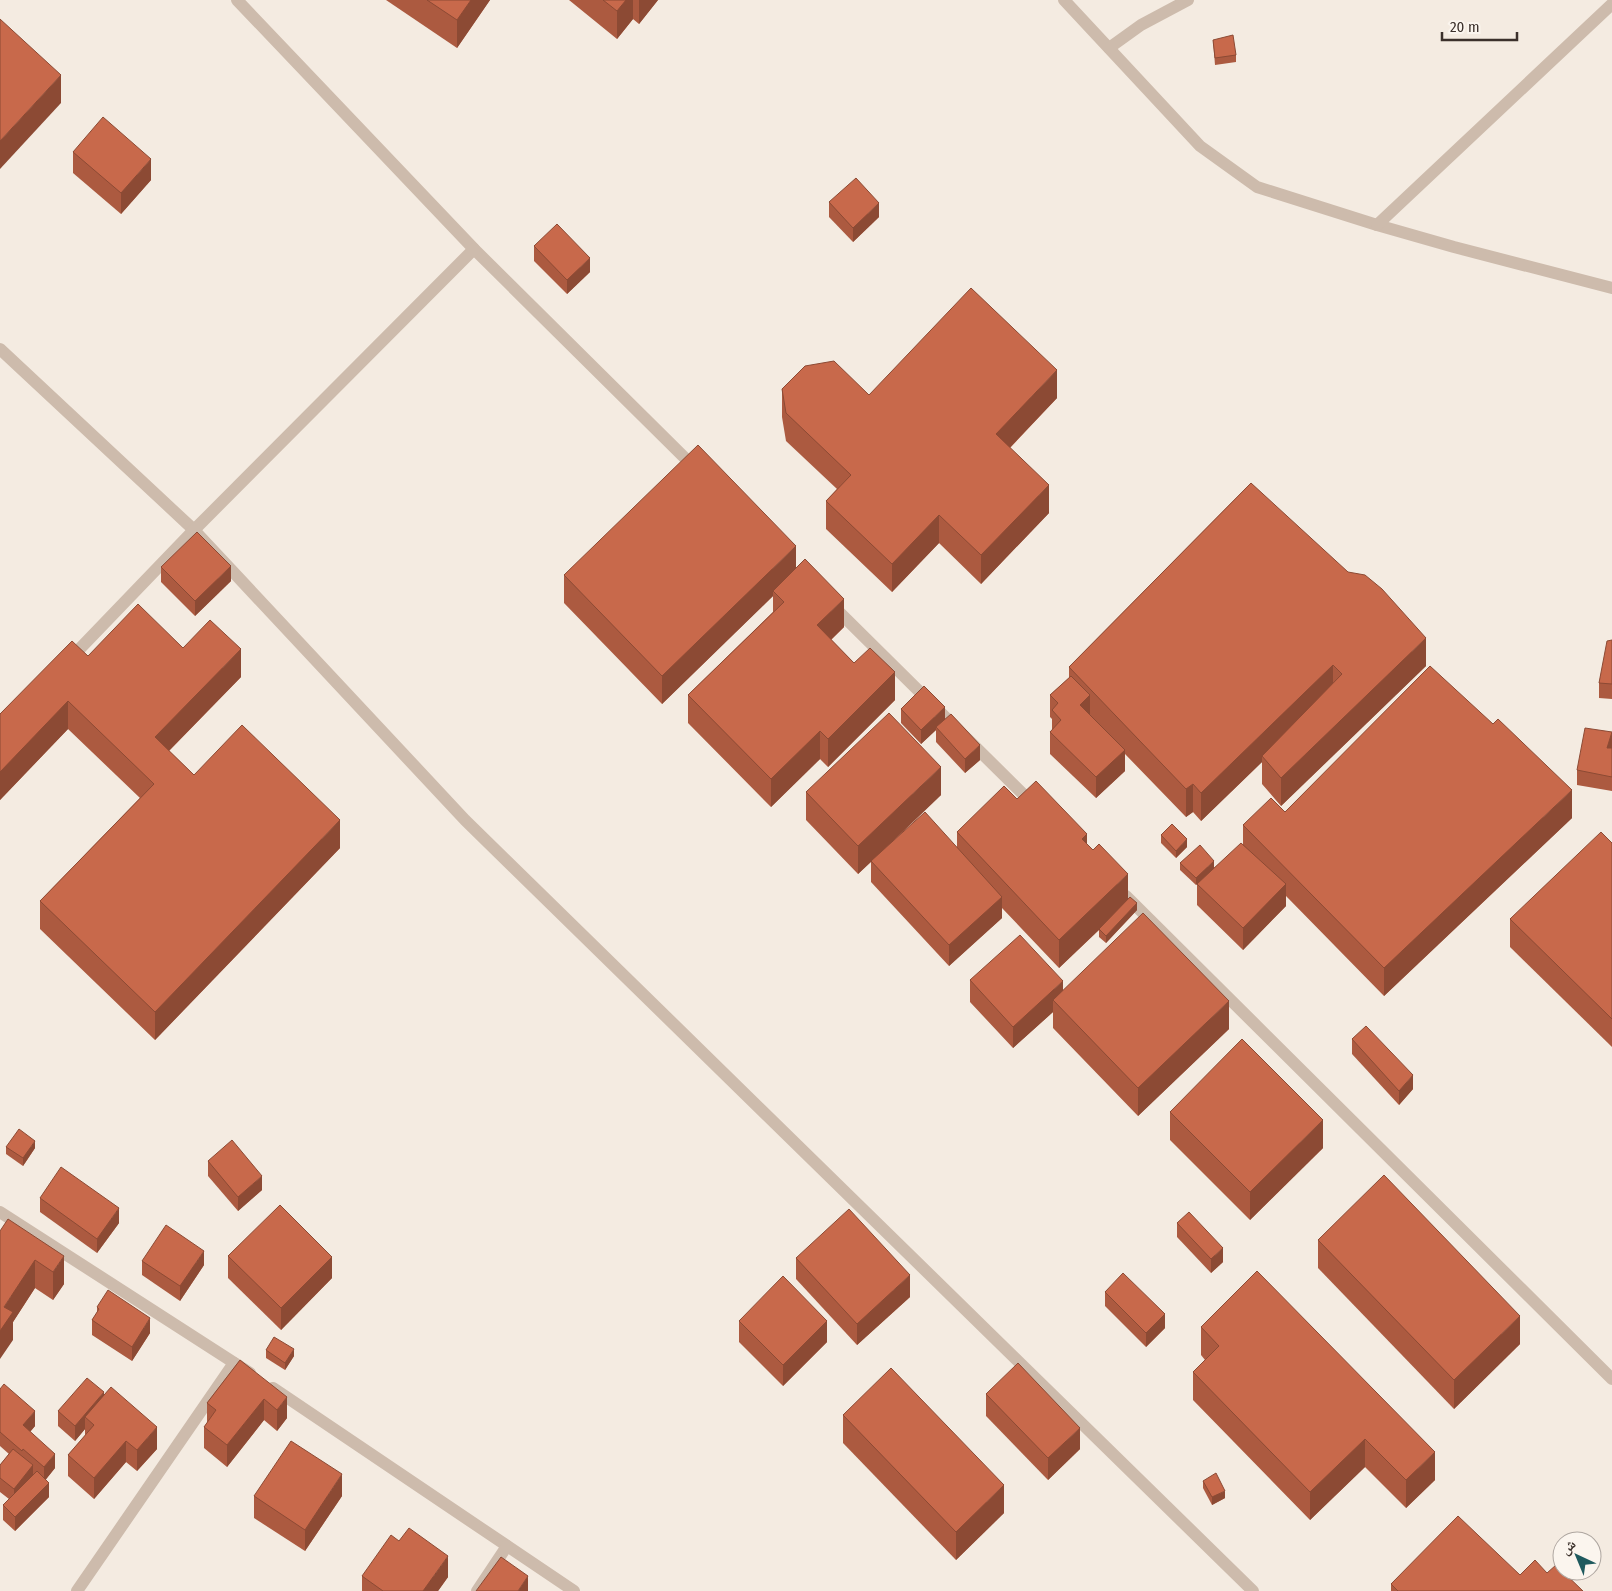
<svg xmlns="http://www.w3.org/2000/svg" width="1612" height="1591" font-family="'Fira Sans Condensed','Noto Naskh Arabic',sans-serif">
	<rect width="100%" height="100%" fill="#f4ebe1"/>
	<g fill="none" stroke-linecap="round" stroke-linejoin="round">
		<g stroke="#cdbbac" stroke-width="12">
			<path d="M237,0L474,249L697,470"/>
			<path d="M1064,0L1200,146L1257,187L1377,225L1454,247L1612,288"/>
			<path d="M1109,48L1141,25L1188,0"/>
			<path d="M1377,225L1612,4"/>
			<path d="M0,349L194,530L465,820L1253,1591"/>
			<path d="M831,604L1034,805"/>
			<path d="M68,661L194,530L474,249"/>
			<path d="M1126,896L1612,1379"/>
			<path d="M0,1212L250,1373"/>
			<path d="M273,1388L574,1591"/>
			<path d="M77,1591L234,1363"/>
			<path d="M477,1591L507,1546"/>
		</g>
	</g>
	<g fill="#ac5a40">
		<path d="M386,0H490L457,48Z"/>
		<path d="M569,0H658L639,24L633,19L617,39Z"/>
		<path d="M1213,40L1236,55V62L1215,65Z"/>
		<path d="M73,152L151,180L121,214L73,173Z"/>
		<path d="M829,202L879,217L853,242L829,217Z"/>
		<path d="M534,246L590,272L567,294L534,261Z"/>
		<path d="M782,389L869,395L1057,398L1010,448L1049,513L981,584L939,543L892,592L826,529V501L837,489L786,441L782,417Z"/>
		<path d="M1251,483L1426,666L1281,806L1262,784V762L1201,821L1193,812L1186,817L1125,754V771L1096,798L1050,754V732L1052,730V719L1050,717V695L1069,678V667Z"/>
		<path d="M161,567L231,581L195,616L161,582Z"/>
		<path d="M796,568L844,627L831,640L854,663L895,700L828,767L820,759L771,807L688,723V695L773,612V596L662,704L564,603V575Z"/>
		<path d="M1612,640V699L1599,698V683Z"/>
		<path d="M183,648L241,677L169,751L194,775L340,848L155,1040L40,929V901L140,798L68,729L0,800V714L88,656Z"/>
		<path d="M901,709L945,720L980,760L965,773L936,742V730L921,744L901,723Z"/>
		<path d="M1612,732V791L1577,785V770Z"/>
		<path d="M806,792L941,795L886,848L957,847V832L1017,799L1087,844L1137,910L1106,943L1099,937V930L1059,968L1002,908V918L949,966L871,882V862L858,874L806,820Z"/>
		<path d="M1285,812L1572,818L1384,996L1286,896V906L1243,950L1197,905V884L1196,885L1180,870V863L1214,868L1243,844V825Z"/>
		<path d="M1161,835L1187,847L1176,858L1161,843Z"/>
		<path d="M1612,843V1047L1510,947V919Z"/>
		<path d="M970,980L1063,990L1229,1029L1138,1116L1053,1028V1012L1013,1048L970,1002Z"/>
		<path d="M1352,1039L1413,1089L1399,1105L1352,1054Z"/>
		<path d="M1170,1112L1323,1148L1250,1220L1170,1140Z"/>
		<path d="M6,1147L35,1148L23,1166L6,1154Z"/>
		<path d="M208,1161L262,1190L238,1211L208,1176Z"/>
		<path d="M40,1198L119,1223L97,1253L40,1212Z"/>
		<path d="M8,1219L64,1284L53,1300L35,1288L13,1322V1340Z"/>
		<path d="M1177,1223L1223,1262L1211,1273L1177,1237Z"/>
		<path d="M1318,1240L1520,1344L1454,1409L1318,1268Z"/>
		<path d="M228,1256L332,1278L281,1330L228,1278Z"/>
		<path d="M796,1258L910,1297L857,1345L796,1279Z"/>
		<path d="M142,1261L204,1265L180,1301L142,1275Z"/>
		<path d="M1105,1292L1165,1328L1146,1347L1105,1306Z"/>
		<path d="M97,1307L150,1333L132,1361L92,1335V1320L97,1313Z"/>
		<path d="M739,1321L827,1342L783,1386L739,1342Z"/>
		<path d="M1201,1327L1435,1480L1406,1508L1365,1467L1310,1520L1193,1400V1372L1205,1360L1201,1355Z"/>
		<path d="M266,1350L294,1356L285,1370L266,1358Z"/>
		<path d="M240,1360L287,1418L277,1431L264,1420L227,1467L204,1448V1427L207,1423V1403Z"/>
		<path d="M0,1389L35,1426L30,1432L55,1468L45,1480L49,1497L15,1531L3,1520V1505L9,1499L0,1492V1465L9,1454L0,1446Z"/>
		<path d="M986,1394L1080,1449L1048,1480L986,1416Z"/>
		<path d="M104,1395L157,1449L137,1471L126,1462L94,1499L68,1476V1455L85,1436V1429L75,1441L58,1426V1411Z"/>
		<path d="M843,1415L1004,1513L956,1560L843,1443Z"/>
		<path d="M1203,1481L1225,1498L1212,1505L1203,1488Z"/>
		<path d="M254,1496H342L305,1551L254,1518Z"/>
		<path d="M1547,1573L1583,1591H1391V1584Z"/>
		<path d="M362,1576L448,1577L438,1591H362Z"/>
	</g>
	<g fill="#8c4a34">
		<path d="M471,0H490L457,48V20Z"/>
		<path d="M626,0H633V19L617,39V11Z"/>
		<path d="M639,0H658L639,24Z"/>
		<path d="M61,75V103L0,169V141Z"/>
		<path d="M151,159V180L121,214V193Z"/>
		<path d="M879,203V217L853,242V228Z"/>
		<path d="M590,258V272L567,294V280Z"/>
		<path d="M1057,370V398L996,462V434Z"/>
		<path d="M1049,485V513L981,584V555Z"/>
		<path d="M939,515V543L892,592V564Z"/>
		<path d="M796,546V574L773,591V596L662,704V676Z"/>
		<path d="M231,566V581L195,616V601Z"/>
		<path d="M844,599V627L817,653V625Z"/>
		<path d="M1426,638V666L1281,806V778Z"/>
		<path d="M241,649V677L155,765V737Z"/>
		<path d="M1333,665V693L1262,756V762L1201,821V793Z"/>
		<path d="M895,672V700L828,767V739Z"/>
		<path d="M1090,695V717L1080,705Z"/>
		<path d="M68,701V729L0,800V772Z"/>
		<path d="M945,707V722L936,727V730L921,744V730Z"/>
		<path d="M820,731V759L771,807V779Z"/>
		<path d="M1612,733V748L1607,762V748Z"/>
		<path d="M980,745V760L965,773V759Z"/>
		<path d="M1125,750V771L1096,798V777Z"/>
		<path d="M941,767V795L858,874V846Z"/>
		<path d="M1193,784V812L1186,817V789Z"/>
		<path d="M1572,790V818L1384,996V968Z"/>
		<path d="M340,820V848L155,1040V1012Z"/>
		<path d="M1087,834V862L1082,839Z"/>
		<path d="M1187,839V847L1176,858V851Z"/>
		<path d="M1214,861V868L1196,885V878Z"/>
		<path d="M1128,874V902L1059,968V940Z"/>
		<path d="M1286,884V906L1243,950V928Z"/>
		<path d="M1002,897V918L949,966V945Z"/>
		<path d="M1137,903V910L1106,943V936Z"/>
		<path d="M1063,981V1003L1053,1000V1012L1013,1048V1027Z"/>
		<path d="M1229,1001V1029L1138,1116V1088Z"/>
		<path d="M1413,1075V1089L1399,1105V1091Z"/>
		<path d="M1323,1120V1148L1250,1220V1192Z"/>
		<path d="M35,1141V1148L23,1166V1158Z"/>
		<path d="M262,1176V1190L238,1211V1197Z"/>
		<path d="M119,1208V1223L97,1253V1239Z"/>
		<path d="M1223,1248V1262L1211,1273V1259Z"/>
		<path d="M204,1251V1265L180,1301V1286Z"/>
		<path d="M64,1256V1284L53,1300V1272Z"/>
		<path d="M332,1257V1278L281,1330V1308Z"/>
		<path d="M35,1260V1288L13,1322V1340L0,1359V1331L4,1307Z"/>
		<path d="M910,1275V1297L857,1345V1324Z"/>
		<path d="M1165,1314V1328L1146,1347V1333Z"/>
		<path d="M1520,1316V1344L1454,1409V1380Z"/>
		<path d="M150,1318V1333L132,1361V1347Z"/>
		<path d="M827,1321V1342L783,1386V1365Z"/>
		<path d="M294,1349V1356L285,1370V1363Z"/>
		<path d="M104,1392V1407L85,1417V1429L75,1441V1426Z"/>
		<path d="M287,1397V1418L277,1431V1410Z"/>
		<path d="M264,1399V1420L227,1467V1445Z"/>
		<path d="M35,1411V1426L23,1440V1425Z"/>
		<path d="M157,1427V1449L137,1471V1450Z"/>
		<path d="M1080,1428V1449L1048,1480V1458Z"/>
		<path d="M1365,1439V1467L1310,1520V1492Z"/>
		<path d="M126,1441V1462L94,1499V1478Z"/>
		<path d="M1435,1452V1480L1406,1508V1480Z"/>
		<path d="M55,1454V1468L44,1482V1467Z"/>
		<path d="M33,1465V1479L14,1503V1489Z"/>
		<path d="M342,1474V1496L305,1551V1530Z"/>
		<path d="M49,1483V1497L15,1531V1517Z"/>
		<path d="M1004,1485V1513L956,1560V1532Z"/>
		<path d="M1225,1491V1498L1212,1505V1497Z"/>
		<path d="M448,1556V1577L438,1591H423Z"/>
		<path d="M528,1576V1591H518Z"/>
	</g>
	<g fill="#c8694b" stroke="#8c4a34">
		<path d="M427,0H471L457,20Z"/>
		<path d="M603,0H626L617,11Z"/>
		<path d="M0,19L61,75L0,141Z"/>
		<path d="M1233,35L1236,55L1215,58L1213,40Z"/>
		<path d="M103,117L151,159L121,193L73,152Z"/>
		<path d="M856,178L879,203L853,228L829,202Z"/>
		<path d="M557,224L590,258L567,280L534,246Z"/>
		<path d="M971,288L1057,370L996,434L1049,485L981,555L939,515L892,564L826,501L851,475L786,413L782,389L805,366L834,361L869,395Z"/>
		<path d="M698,445L796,546L662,676L564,575Z"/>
		<path d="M1251,483L1348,572L1365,575L1382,589L1426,638L1281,778L1262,756L1342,674L1333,665L1201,793L1193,784L1186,789L1069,667Z"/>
		<path d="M197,532L231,566L195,601L161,567Z"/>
		<path d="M805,559L844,599L817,625L854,663L870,648L895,672L828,739L820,731L771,779L688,695L784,602L773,591Z"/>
		<path d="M138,604L183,648L210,620L241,649L155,737L194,775L242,725L340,820L155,1012L40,901L154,784L68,701L0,772V714L72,641L88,656Z"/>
		<path d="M1612,640V684L1599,683L1607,641Z"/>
		<path d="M1430,666L1493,724L1498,719L1572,790L1384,968L1243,825L1271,798L1285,812Z"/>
		<path d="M1071,676L1090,695L1080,705L1125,750L1096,777L1050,732L1061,720L1052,710L1058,703L1050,695Z"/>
		<path d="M924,686L945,707L921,730L901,709Z"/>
		<path d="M889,713L941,767L858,846L806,792Z"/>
		<path d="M951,714L980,745L965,759L936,727Z"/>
		<path d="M1585,728L1612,732L1607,748H1612V777L1577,770Z"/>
		<path d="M1036,781L1087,834L1082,839L1093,850L1099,844L1128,874L1059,940L957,832L1004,786L1017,799Z"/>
		<path d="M925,812L1002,897L949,945L871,861Z"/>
		<path d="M1172,824L1187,839L1176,851L1161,835Z"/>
		<path d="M1601,832L1612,843V1019L1510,919Z"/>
		<path d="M1241,843L1286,884L1243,928L1197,884Z"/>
		<path d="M1200,845L1214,861L1196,878L1180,863Z"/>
		<path d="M1130,897L1137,903L1106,936L1099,929Z"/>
		<path d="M1143,913L1229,1001L1138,1088L1053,1000Z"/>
		<path d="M1020,935L1063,981L1013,1027L970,980Z"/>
		<path d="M1366,1026L1413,1075L1399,1091L1352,1039Z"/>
		<path d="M1242,1039L1323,1120L1250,1192L1170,1112Z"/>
		<path d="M19,1129L35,1141L23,1158L6,1147Z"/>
		<path d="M232,1140L262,1176L238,1197L208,1161Z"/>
		<path d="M61,1167L119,1208L97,1239L40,1198Z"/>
		<path d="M1384,1175L1520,1316L1454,1380L1318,1240Z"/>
		<path d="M280,1205L332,1257L281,1308L228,1256Z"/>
		<path d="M849,1209L910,1275L857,1324L796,1258Z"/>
		<path d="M1189,1212L1223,1248L1211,1259L1177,1223Z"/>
		<path d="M8,1219L64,1256L53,1272L35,1260L4,1307L13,1312L0,1331V1231Z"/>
		<path d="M166,1225L204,1251L180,1286L142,1261Z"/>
		<path d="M1257,1271L1435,1452L1406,1480L1365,1439L1310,1492L1193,1372L1219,1346L1201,1327Z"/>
		<path d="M1123,1273L1165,1314L1146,1333L1105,1292Z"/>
		<path d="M783,1276L827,1321L783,1365L739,1321Z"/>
		<path d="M108,1290L150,1318L132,1347L92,1320L99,1309L97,1307Z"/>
		<path d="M274,1337L294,1349L285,1363L266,1350Z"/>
		<path d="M240,1360L287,1397L277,1410L264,1399L227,1445L204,1427L216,1410L207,1403Z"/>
		<path d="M1018,1363L1080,1428L1048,1458L986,1394Z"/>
		<path d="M891,1368L1004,1485L956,1532L843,1415Z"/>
		<path d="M87,1378L104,1392L75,1426L58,1411Z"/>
		<path d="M4,1384L35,1411L23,1425L55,1454L44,1467L23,1449L22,1451L0,1432V1389Z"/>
		<path d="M111,1387L157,1427L137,1450L126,1441L94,1478L68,1455L94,1425L85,1417Z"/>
		<path d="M291,1441L342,1474L305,1530L254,1496Z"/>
		<path d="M13,1449L33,1465L14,1489L0,1478V1465Z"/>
		<path d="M37,1471L49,1483L15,1517L3,1505Z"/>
		<path d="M1216,1473L1225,1491L1212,1497L1203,1481Z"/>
		<path d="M1458,1516L1520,1575L1535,1560L1547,1573L1556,1565L1583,1591H1398L1391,1584Z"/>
		<path d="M409,1528L448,1556L423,1591H383L362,1576L391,1535L399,1541Z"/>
		<path d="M501,1557L528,1576L518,1591H476Z"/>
	</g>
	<g transform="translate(1577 1556) rotate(316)"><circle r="24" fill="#fbf5ee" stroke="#aea6a0"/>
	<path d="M0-4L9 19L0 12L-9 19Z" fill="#1f5a5e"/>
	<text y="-8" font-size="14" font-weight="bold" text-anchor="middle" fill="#3b302b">ش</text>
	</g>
	<path d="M1442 32v8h75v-8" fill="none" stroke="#3b302b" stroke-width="2.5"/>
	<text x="1450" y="32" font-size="15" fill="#3b302b" stroke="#fbf5ee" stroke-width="4" paint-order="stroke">20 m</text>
</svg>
